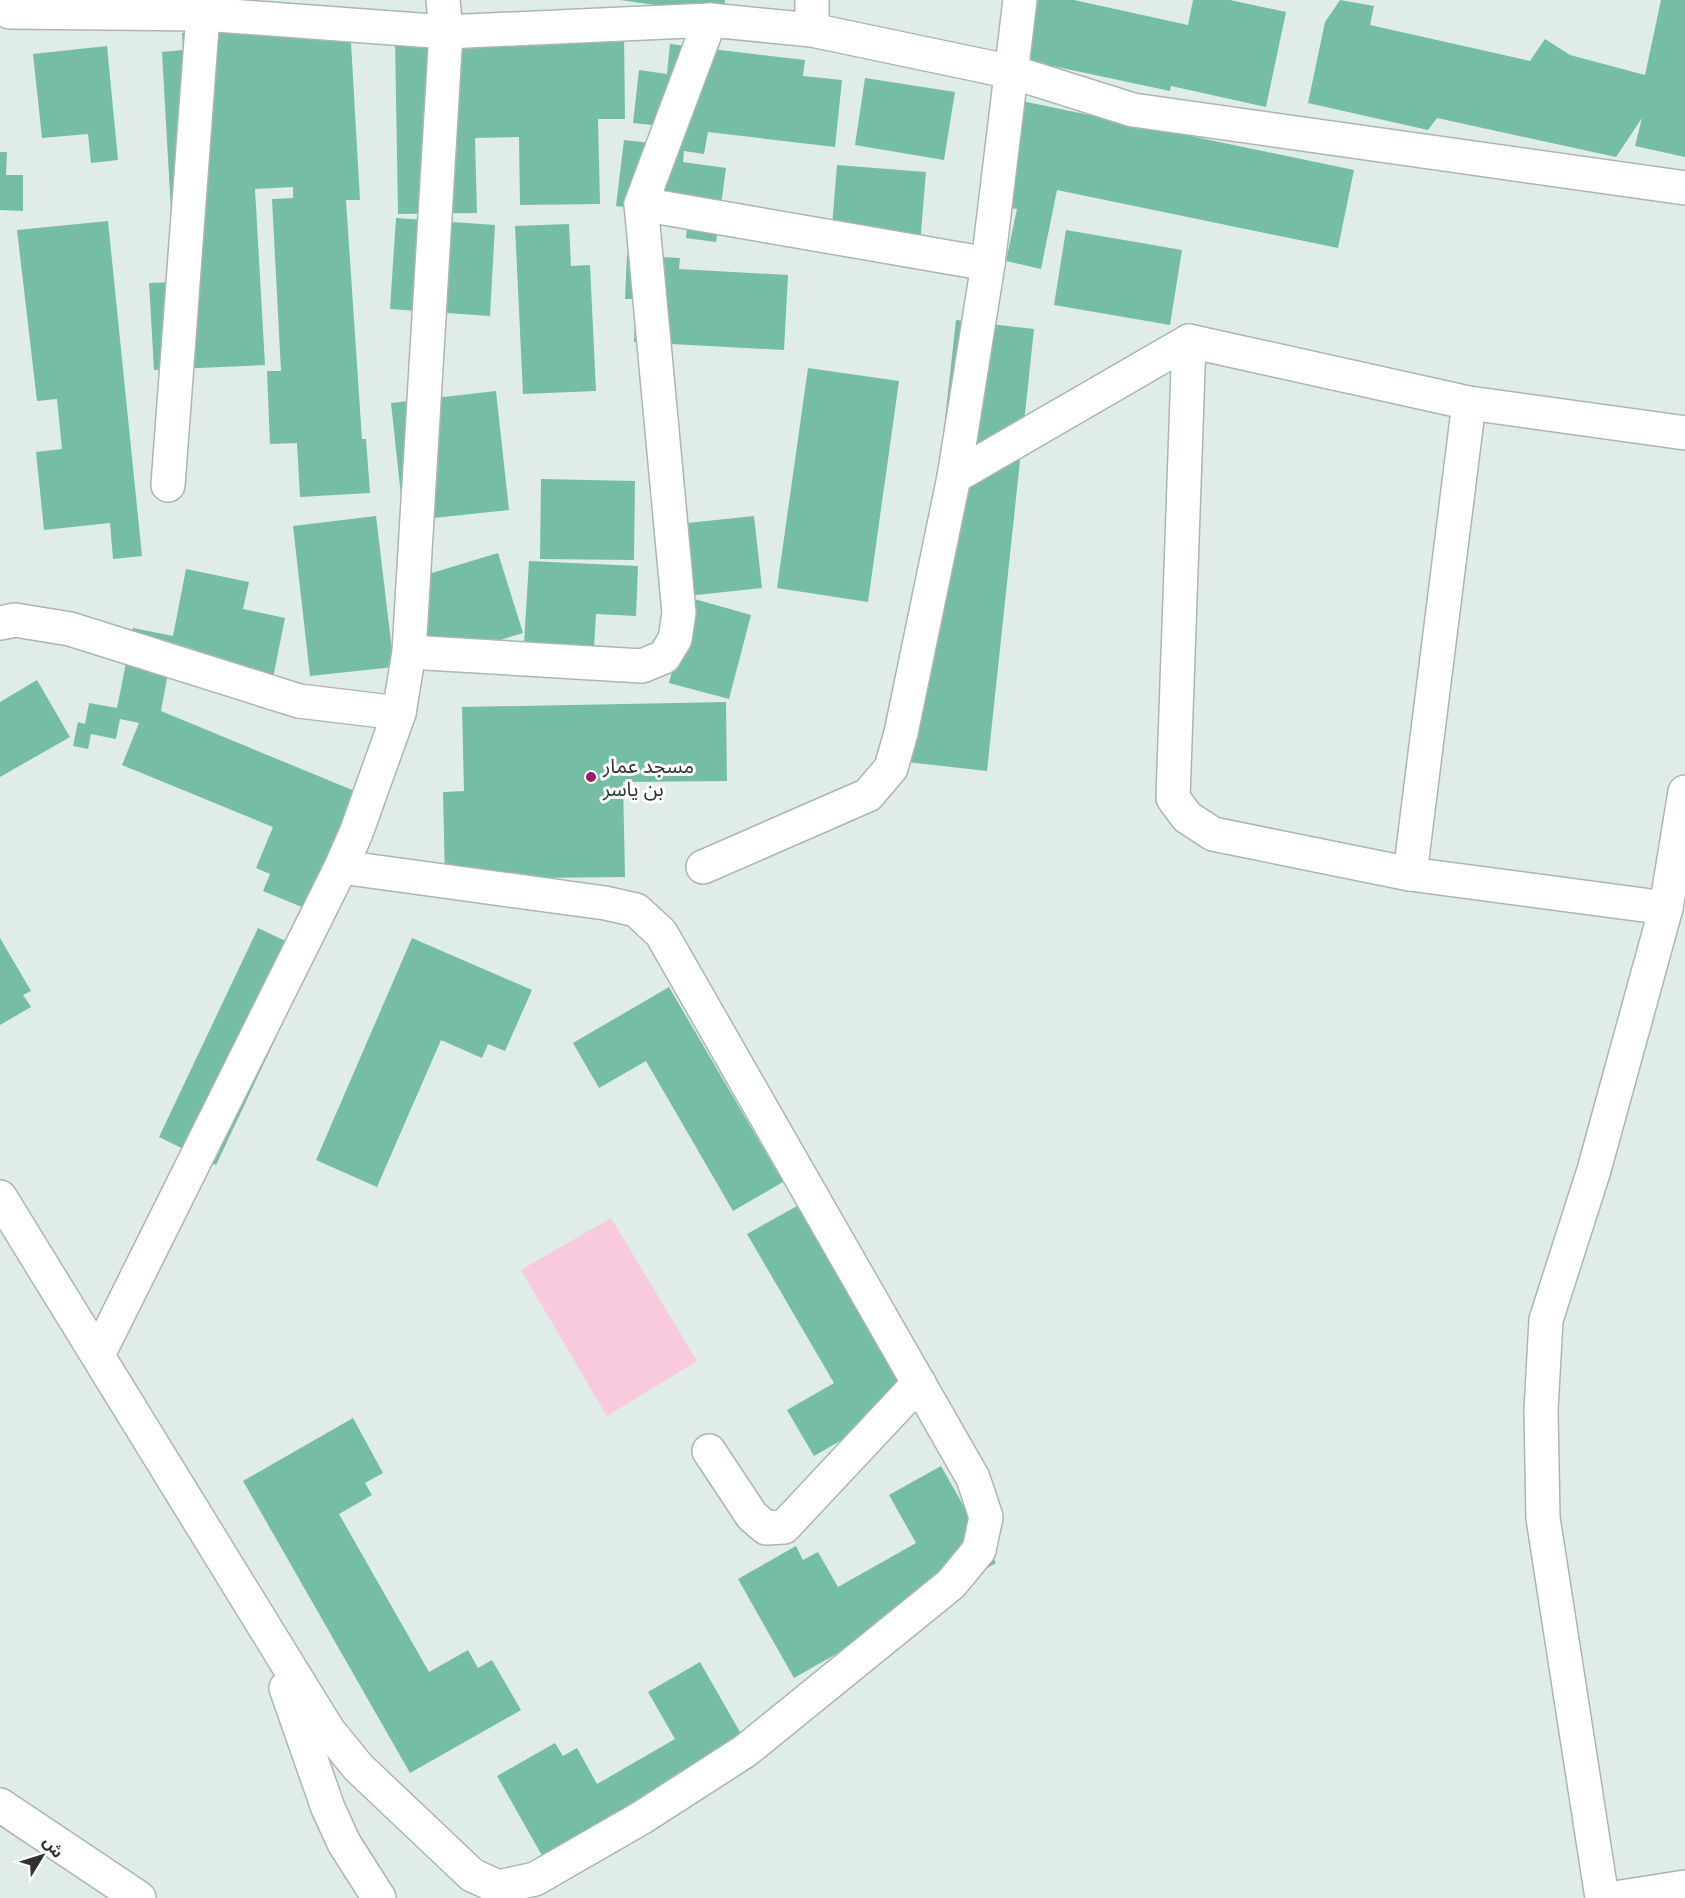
<svg xmlns="http://www.w3.org/2000/svg" width="1685" height="1898" font-family="'DM Sans','Noto Sans Arabic',sans-serif">
	<rect width="100%" height="100%" fill="#e0ece8"/>
	<path fill="#f9c9dd" d="M611,1218L697,1361L607,1416L521,1270Z"/>
	<g fill="#76bda7">
		<path d="M620,0H725L724,8L697,11Z"/>
		<path d="M1016,0H1074L1188,25L1193,0H1230L1286,12L1266,107L1171,86L1170,91L1005,56Z"/>
		<path d="M1340,0L1374,6L1370,25L1530,61L1545,39L1570,55L1645,75L1661,0H1685V157L1635,146L1642,118L1616,157L1437,118L1428,130L1308,103L1325,22Z"/>
		<path d="M350,25L360,200H346L362,439H366L370,493L300,497L297,443L270,444L267,371H281L272,199L293,198V187L255,189L265,365L154,370L149,283L175,282L162,52L183,50L182,33Z"/>
		<path d="M624,35L625,119H598L600,204L520,205L519,137L475,138L477,213L398,214L395,38Z"/>
		<path d="M670,44L805,60L803,76L842,80L835,147L708,132L704,154L684,151L683,162L726,168L716,242L686,238L687,228L642,223L644,209L616,206L624,140L659,144L661,126L633,123L639,70L667,74Z"/>
		<path d="M107,46L118,160L91,163L88,134L42,138L33,54Z"/>
		<path d="M865,78L955,92L944,160L855,145Z"/>
		<path d="M1007,98L1354,170L1338,248L1057,190L1041,269L1006,261L1017,209L985,203Z"/>
		<path d="M0,152H7L6,175H23V211L0,210Z"/>
		<path d="M837,165L926,172L919,257L830,250Z"/>
		<path d="M396,218L495,225L490,316L390,309Z"/>
		<path d="M108,221L142,556L113,559L110,523L44,530L36,452L62,449L57,399L37,401L17,230Z"/>
		<path d="M569,224L571,266L590,265L596,391L523,394L515,226Z"/>
		<path d="M1066,230L1182,250L1170,325L1054,305Z"/>
		<path d="M627,255L680,258L679,269L788,275L784,350L634,342L636,299H625Z"/>
		<path d="M956,320L1034,329L987,771L907,762Z"/>
		<path d="M808,368L899,381L868,602L777,588Z"/>
		<path d="M496,391L509,510L424,519L406,542L391,403Z"/>
		<path d="M541,479L635,481L634,560L540,559Z"/>
		<path d="M376,516L394,667L310,676L293,526Z"/>
		<path d="M754,516L762,588L687,596L678,524Z"/>
		<path d="M498,553L523,633L426,662L402,582Z"/>
		<path d="M529,561L638,566L636,616L596,614L594,648L524,644Z"/>
		<path d="M186,569L249,582L243,609L285,618L272,683L170,662L161,711L374,799L326,917L263,891L270,874L256,868L273,827L122,765L139,723L120,719L116,739L91,734L88,749L73,746L78,722L85,724L89,703L117,708L133,628L173,636Z"/>
		<path d="M691,598L751,615L729,699L669,683Z"/>
		<path d="M37,680L70,737L0,777V702Z"/>
		<path d="M726,702L727,781L623,782L625,877L445,879L443,792L464,791L462,707Z"/>
		<path d="M258,928L315,955L216,1165L159,1137Z"/>
		<path d="M0,938L31,991L23,995L31,1007L0,1025Z"/>
		<path d="M412,938L532,990L505,1051L488,1044L482,1058L441,1040L377,1187L316,1160Z"/>
		<path d="M669,987L783,1182L733,1211L646,1061L599,1088L573,1043Z"/>
		<path d="M797,1206L910,1401L814,1456L787,1410L834,1383L747,1234Z"/>
		<path d="M353,1418L383,1473L365,1483L372,1495L339,1514L429,1672L468,1650L478,1668L492,1660L521,1710L410,1773L243,1481Z"/>
		<path d="M941,1466L996,1563L794,1678L738,1579L796,1546L803,1560L818,1552L838,1587L916,1543L889,1495Z"/>
		<path d="M700,1662L756,1760L553,1875L497,1776L555,1743L563,1756L577,1748L597,1784L675,1739L648,1692Z"/>
	</g>
	<g fill="none" stroke-linecap="round" stroke-linejoin="round">
		<defs>
			<g id="minor">
				<path d="M10,12L203,14L446,32L710,20L812,30L1012,72L1133,110L1685,188"/>
				<path d="M812,30V0"/>
				<path d="M641,204L988,264"/>
				<path d="M1685,433L1469,403L1189,341L1173,798L1187,817L1213,834L1410,874L1666,908L1685,792"/>
				<path d="M954,477L1189,341"/>
				<path d="M168,485L203,14"/>
				<path d="M0,623L15,620L70,629L299,701L399,713"/>
				<path d="M409,652L642,666L664,657L675,639L679,613L641,204L710,20"/>
				<path d="M703,867L868,795L891,768L901,733L954,477L988,264L1020,0"/>
				<path d="M1410,874L1469,403"/>
				<path d="M0,1197L328,1730L358,1767L472,1875L498,1887L535,1879L641,1818L745,1751L951,1584L979,1550L986,1517L973,1478L661,933L636,910L605,903L341,867"/>
				<path d="M98,1355L341,867L356,833L399,713L409,652L446,32L443,0"/>
				<path d="M709,1451L752,1516L766,1528L784,1527L919,1383"/>
				<path d="M286,1688L328,1808L344,1843L379,1898"/>
				<path d="M0,1805L139,1898"/>
				<path d="M1602,1898L1543,1518L1541,1410L1546,1320L1594,1170L1666,908"/>
				<path d="M1615,1898L1685,1887"/>
			</g>
		</defs>
		<use href="#minor" stroke="#abb6b2" stroke-width="36"/>
		<use href="#minor" stroke="#fff" stroke-width="33"/>
	</g>
	<circle fill="#a01a68" stroke="#fff" stroke-width="2" cx="591" cy="777" r="6"/>
	<g text-anchor="middle" dominant-baseline="central" stroke-width="6" stroke-linejoin="round" paint-order="stroke">
		<g font-size="20" fill="#2e3231" stroke="#fff" text-anchor="start">
			<text x="603" y="766">مسجد عمار<tspan x="603" dy="23">بن ياسر</tspan></text>
		</g>
	</g>
	<g transform="translate(42 1856) rotate(52)" stroke="#ffffff" stroke-width="4.5" paint-order="stroke">
	<path d="M0-4.5L10 22L0 15L-10 22Z" fill="#2e3231"/>
	<text y="-9" font-size="16" font-weight="bold" text-anchor="middle" fill="#2e3231">ش</text>
	</g>
</svg>
